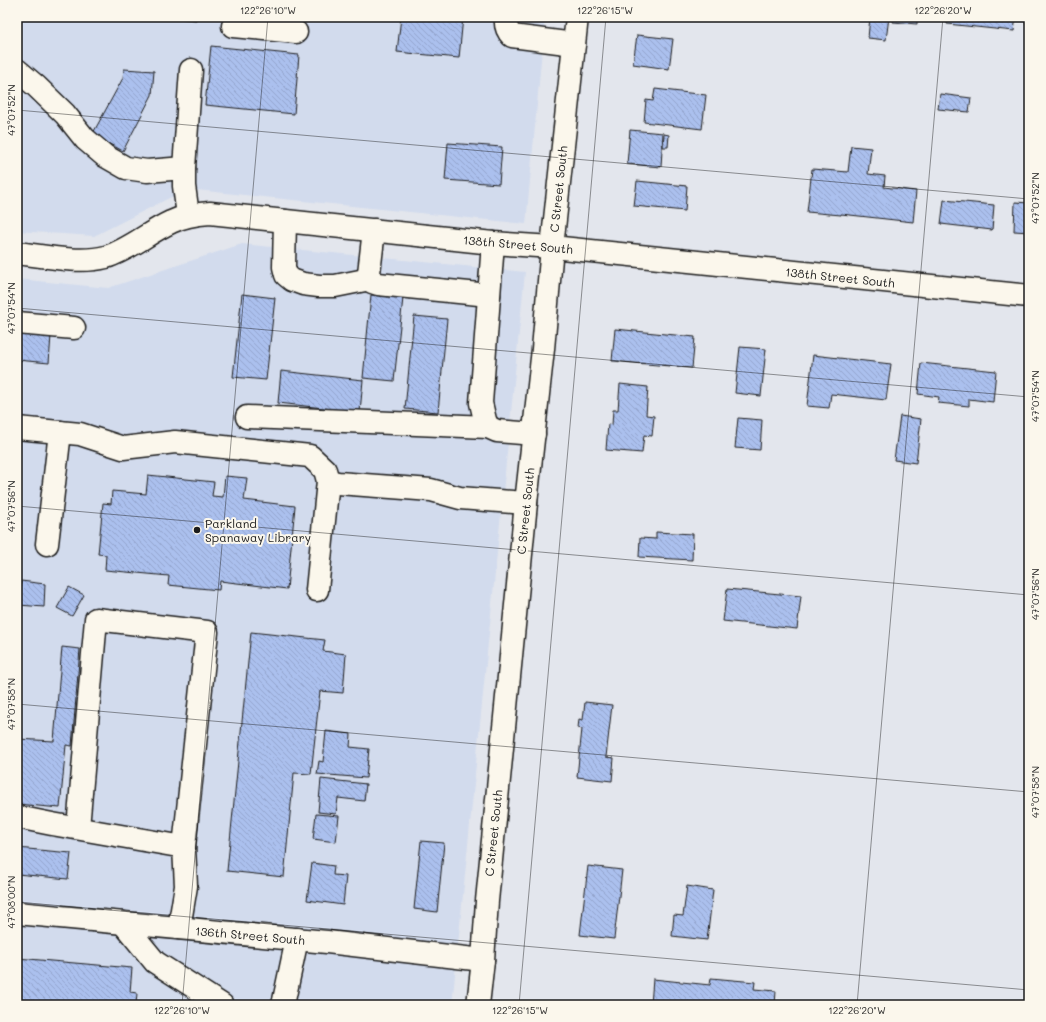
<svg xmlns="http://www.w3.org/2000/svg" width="1046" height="1022" font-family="Mali,sans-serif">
	<defs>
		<pattern id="building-back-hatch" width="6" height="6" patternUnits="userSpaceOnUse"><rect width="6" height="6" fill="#abc0ee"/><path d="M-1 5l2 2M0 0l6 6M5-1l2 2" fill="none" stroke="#93a4cc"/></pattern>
	</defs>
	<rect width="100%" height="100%" fill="#e3e6ed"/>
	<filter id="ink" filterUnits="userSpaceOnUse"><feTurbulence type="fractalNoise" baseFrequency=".025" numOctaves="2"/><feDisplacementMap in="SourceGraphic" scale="8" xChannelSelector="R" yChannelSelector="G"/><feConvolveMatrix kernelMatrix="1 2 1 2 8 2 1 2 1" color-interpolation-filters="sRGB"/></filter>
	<g filter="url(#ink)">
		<g fill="#d2dbed">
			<path d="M17,17H545L526,224L187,189L94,236L17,231Z"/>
			<path d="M242,244L525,272L452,1005H17V279L108,288Z"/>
		</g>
		<g fill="url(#building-back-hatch)" stroke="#1c1c1c">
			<path d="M167,17H197L196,20Z"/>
			<path d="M401,17H463L459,58L397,52Z"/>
			<path d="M870,17H889L886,40L868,38Z"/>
			<path d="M894,17H917V24L893,22Z"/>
			<path d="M948,17H1016L1014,31L947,24Z"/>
			<path d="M1026,17H1029V23H1025Z"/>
			<path d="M637,35L673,39L669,69L633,64Z"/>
			<path d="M211,46L299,55L294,114L205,105Z"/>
			<path d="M124,69L154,71L152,95L123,151L92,135L123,78Z"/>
			<path d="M655,89L706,95L702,129L644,122L646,100L653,101Z"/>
			<path d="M940,94L971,98L969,112L938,109Z"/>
			<path d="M630,130L663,133L661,167L627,164Z"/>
			<path d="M664,134L669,135L668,147H663Z"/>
			<path d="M448,143L502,147L499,184L445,180Z"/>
			<path d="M851,146L871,148L868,174L885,176L884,187L916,191L913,222L841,214V215L807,212L812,169L848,172Z"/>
			<path d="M637,181L687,186L685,211L634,206Z"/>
			<path d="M944,200L994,205L992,230L941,224Z"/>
			<path d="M1015,202L1029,203V232L1014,231Z"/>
			<path d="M242,294L275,298L266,380L233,377Z"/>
			<path d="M371,295L403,298L394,381L363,378Z"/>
			<path d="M414,316L447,319L438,412L405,409Z"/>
			<path d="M615,329L695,337L692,368L612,361Z"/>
			<path d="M17,332L51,335L49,363L17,360Z"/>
			<path d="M740,347L766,349L761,396L735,393Z"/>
			<path d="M813,355L891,364L886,400L831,394L829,408L807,406Z"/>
			<path d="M921,363L996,371L993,402L969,399V406L938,403L939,397L918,394Z"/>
			<path d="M281,371L363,380L360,412L278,403Z"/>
			<path d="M620,384L648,387L646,415L654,416L652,436L644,435L642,453L606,450L608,424L612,425L613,410H618Z"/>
			<path d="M900,416L921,419L916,463L894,460Z"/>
			<path d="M738,418L762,420L760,450L735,448Z"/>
			<path d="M148,475L214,482L212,496L223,497L225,476L247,478L244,500L295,506L287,589L220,581L219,590L168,585L169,576L105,570L106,555L98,554L103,503L111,504L112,491L146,494Z"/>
			<path d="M656,532L693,534L692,560L639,557L640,538L656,539Z"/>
			<path d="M21,581L45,584L44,607L19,605Z"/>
			<path d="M69,587L84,595L72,616L57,608Z"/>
			<path d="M727,589L801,596L797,629L723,621Z"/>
			<path d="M251,632L325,640L323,651L346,654L343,693L320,691L311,774L294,773L284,877L227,871Z"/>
			<path d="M62,647L80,649L72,746L66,745L60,808L17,804V739L54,741Z"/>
			<path d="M585,702L612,705L606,757L614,758L612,781L577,777L582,729L578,728L579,719L583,720Z"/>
			<path d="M326,731L351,734L350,747L369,749L366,778L317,774L319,761L323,762Z"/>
			<path d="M321,779L366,784L364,801L338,798L336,814L318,812Z"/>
			<path d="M316,814L339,816L336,842L313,839Z"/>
			<path d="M421,841L444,843L437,912L414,909Z"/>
			<path d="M17,848L71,853L68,879L17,874Z"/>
			<path d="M312,863L334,866L333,875L346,876L343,905L307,900Z"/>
			<path d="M588,866L622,870L614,939L580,935Z"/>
			<path d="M687,886L713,890L707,940L672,936L674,915L683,916Z"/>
			<path d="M17,958L132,968L130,992L137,993L136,1005H17Z"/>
			<path d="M711,978L755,982L754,989L776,991L775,1005H651L653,979L710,985Z"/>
		</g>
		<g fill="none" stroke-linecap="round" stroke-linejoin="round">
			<defs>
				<g id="minor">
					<path d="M506,17C505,25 507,31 512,36L574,44"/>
					<path d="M233,26L296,32"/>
					<path d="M17,70L36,86L65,114L85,139L105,156L126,168L147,171L184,168"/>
					<path d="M188,215L184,186V168L191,70"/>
					<path d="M285,221L284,267L286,275L292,280L303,284L319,286H335L370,279"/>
					<path d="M374,230L369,273L370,279L372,282L378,284L489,295"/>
					<path d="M17,253C44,256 79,264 106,257C129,250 149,232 171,222C183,216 196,214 210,213L493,243L552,247L1029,296"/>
					<path d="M17,323L74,328"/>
					<path d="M247,417L488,427L497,431L534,434"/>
					<path d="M488,427L485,420L481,403L493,243"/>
					<path d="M17,428L80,434L123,448L175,442L310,456L325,470L328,481L317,590"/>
					<path d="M328,481L338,483L431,490L460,498L526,503"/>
					<path d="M47,544L60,432"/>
					<path d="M17,817L52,824L184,847L186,886L179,928"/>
					<path d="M78,828L96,619L207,632L184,847"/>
					<path d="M17,913L327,942L483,960"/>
					<path d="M123,923L155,962L222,1005"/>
					<path d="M283,1005L297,939"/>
					<path d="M478,1005L483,960L487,901L526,503L543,349L552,247L577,17"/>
				</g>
			</defs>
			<use href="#minor" stroke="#1c1c1c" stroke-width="25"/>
			<use href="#minor" stroke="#fbf7ec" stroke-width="22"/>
		</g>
	</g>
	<path fill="none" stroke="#1c1c1c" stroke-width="1" stroke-opacity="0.45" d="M17,110L1029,199M17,308L1029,397M17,506L1029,595M17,704L1029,792M17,902L1029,990M182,1005L268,17M519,1005L606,17M857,1005L943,17"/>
	<circle fill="#1c1c1c" stroke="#fbf7ec" stroke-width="1.5" cx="197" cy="530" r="4"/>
	<g text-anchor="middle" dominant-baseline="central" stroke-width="4" stroke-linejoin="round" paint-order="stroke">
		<g font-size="12" fill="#1c1c1c" stroke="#fbf7ec">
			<text transform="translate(558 189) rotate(-84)">C Street South</text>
			<text transform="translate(518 244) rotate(5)">138th Street South</text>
			<text transform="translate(840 277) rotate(6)">138th Street South</text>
			<text transform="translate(525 511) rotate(-84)">C Street South</text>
			<text transform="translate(493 833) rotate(-84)">C Street South</text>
			<text transform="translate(250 935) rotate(5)">136th Street South</text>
		</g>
		<g font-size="12" fill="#1c1c1c" stroke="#fbf7ec" text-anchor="start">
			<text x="205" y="523">Parkland<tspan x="205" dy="14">Spanaway Library</tspan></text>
		</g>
	</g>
	<rect width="1046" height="1022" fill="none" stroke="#fbf7ec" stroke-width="44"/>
	<rect x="22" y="22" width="1002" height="978" fill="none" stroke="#1c1c1c" stroke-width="1.5"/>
	<g font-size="10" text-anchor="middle" fill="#1c1c1c">
		<text x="268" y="14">122°26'10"W</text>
		<text x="605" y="14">122°26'15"W</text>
		<text x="943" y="14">122°26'20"W</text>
		<text transform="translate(11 110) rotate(-90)" y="4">47°07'52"N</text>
		<text transform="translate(1035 198) rotate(-90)" y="4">47°07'52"N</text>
		<text transform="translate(11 308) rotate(-90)" y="4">47°07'54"N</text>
		<text transform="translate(1035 396) rotate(-90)" y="4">47°07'54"N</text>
		<text transform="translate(11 506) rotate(-90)" y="4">47°07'56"N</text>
		<text transform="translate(1035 594) rotate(-90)" y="4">47°07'56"N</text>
		<text transform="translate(11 704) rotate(-90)" y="4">47°07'58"N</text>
		<text transform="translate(1035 792) rotate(-90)" y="4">47°07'58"N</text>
		<text transform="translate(11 902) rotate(-90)" y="4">47°08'00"N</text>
		<text x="182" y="1014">122°26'10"W</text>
		<text x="520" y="1014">122°26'15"W</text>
		<text x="857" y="1014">122°26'20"W</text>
	</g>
</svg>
